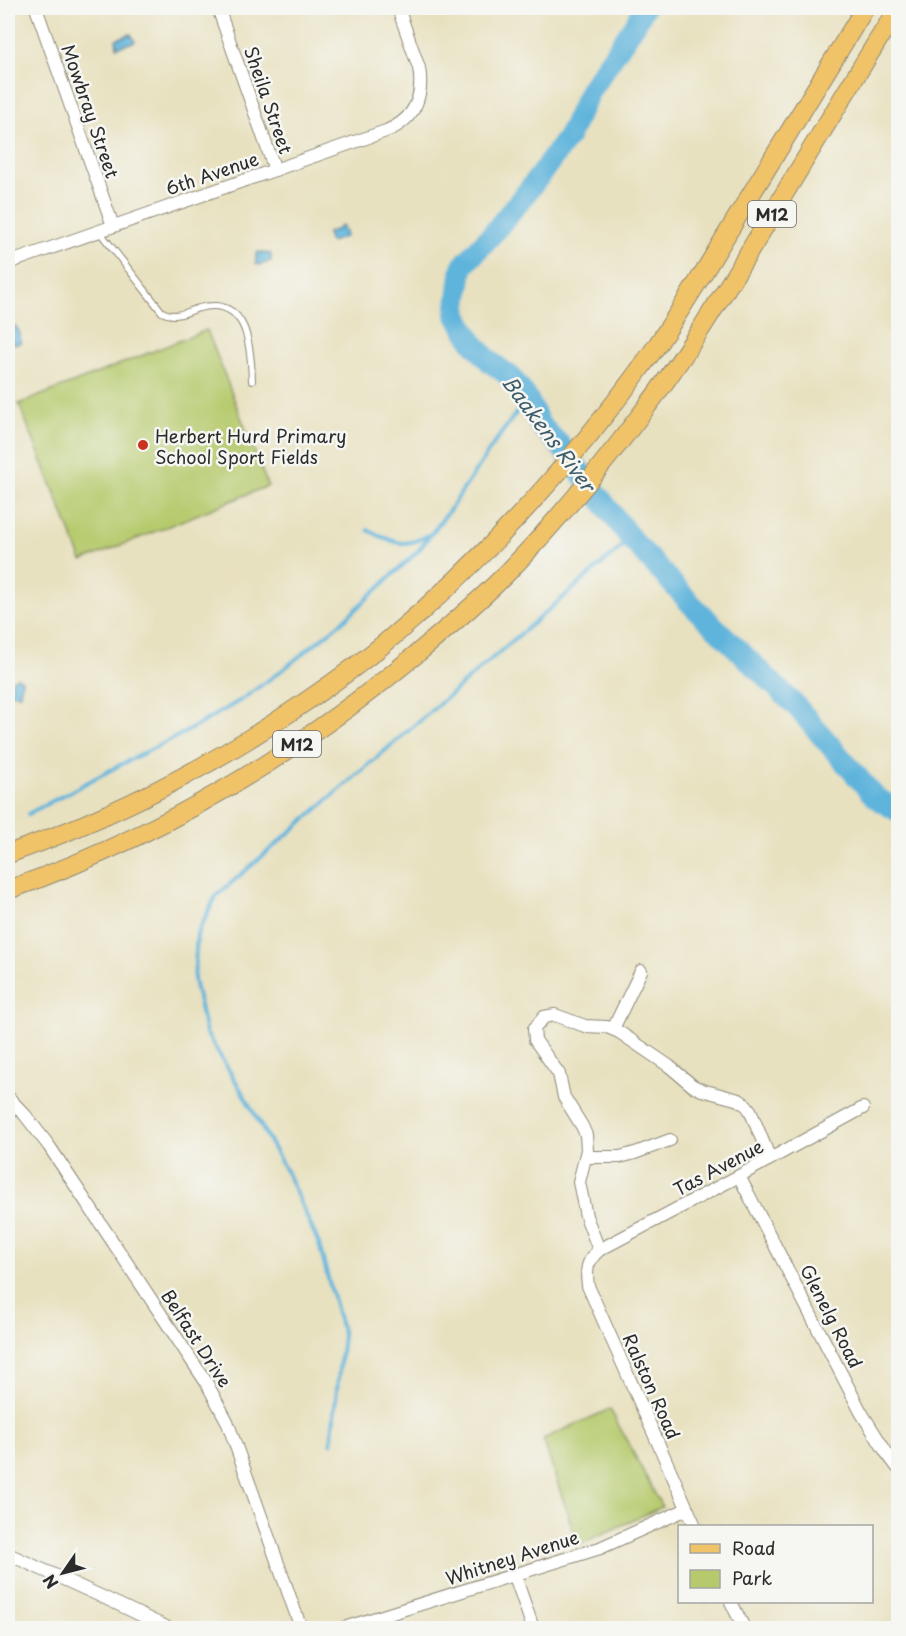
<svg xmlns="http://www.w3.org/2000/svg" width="906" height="1636" font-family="'Playpen Sans',sans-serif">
	<rect width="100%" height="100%" fill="#f6f6f2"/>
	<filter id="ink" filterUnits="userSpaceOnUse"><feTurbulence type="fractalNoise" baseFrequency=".0167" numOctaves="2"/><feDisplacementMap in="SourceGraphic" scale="12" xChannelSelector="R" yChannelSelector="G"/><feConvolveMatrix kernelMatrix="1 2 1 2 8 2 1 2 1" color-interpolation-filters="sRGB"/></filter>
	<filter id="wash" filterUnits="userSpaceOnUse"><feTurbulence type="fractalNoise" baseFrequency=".008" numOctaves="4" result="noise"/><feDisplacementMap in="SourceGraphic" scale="24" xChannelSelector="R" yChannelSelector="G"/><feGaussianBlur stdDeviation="1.35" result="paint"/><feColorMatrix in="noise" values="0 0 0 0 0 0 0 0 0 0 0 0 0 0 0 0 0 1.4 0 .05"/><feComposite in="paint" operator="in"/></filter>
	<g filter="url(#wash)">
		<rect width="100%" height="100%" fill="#e8e1c0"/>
		<g fill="#b6ca6d" stroke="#707a4c" stroke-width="1.5">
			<path d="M207,330L268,486L82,561L19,404Z"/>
			<path d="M610,1409L662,1507L578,1545L543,1439Z"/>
		</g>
		<g fill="#5fb4db" stroke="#457083" stroke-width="1.5">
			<path d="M131,34L135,41L134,42L117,47L116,39Z"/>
			<path d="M342,225L346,235L345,237L331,242L329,241L327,233L340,228V226Z"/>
			<path d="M258,252L271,254V261L261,265L256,264V254Z"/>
			<path d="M11,325H14C20,331 21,334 20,343L15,344L11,342L12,334L9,327Z"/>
			<path d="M17,677L22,680L20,694L9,693L12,687V680Z"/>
		</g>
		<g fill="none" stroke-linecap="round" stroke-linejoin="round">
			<g stroke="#5fb4db" stroke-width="4">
				<path d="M368,530C391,541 404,550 428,535"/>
				<path d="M28,814L120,765L184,733L241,700L285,668L343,621L418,551L451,508L495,442L527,398"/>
				<path d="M331,1443L343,1335L319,1244L287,1173L244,1095L206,1033L194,980L197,934L216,896L631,539"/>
			</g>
			<path stroke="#5fb4db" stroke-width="22" d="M644,8L635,24L590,90L568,137L535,182L494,232L462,267L456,314L472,341L489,361L511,377L527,398L540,425L560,445L631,539L694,607L796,706L875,797L898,811"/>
		</g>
	</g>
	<g filter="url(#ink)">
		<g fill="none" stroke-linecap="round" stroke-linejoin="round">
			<defs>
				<path id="service" d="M99,231L162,312C175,319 186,312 199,308C248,295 251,347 252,381"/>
				<g id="minor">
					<path d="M36,8L113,226"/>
					<path d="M218,8L275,170"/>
					<path d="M8,263L386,131C414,120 424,97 419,68L398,8"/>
					<path d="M613,1029L641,971"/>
					<path d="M8,1097L25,1115L49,1146L206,1382L227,1421L301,1628"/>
					<path d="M586,1157H620L635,1153L670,1140"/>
					<path d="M739,1176L861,1412L886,1452L898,1468"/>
					<path d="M599,1250L586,1216L579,1182L587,1150L586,1135L582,1126L564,1097L559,1074L535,1040L534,1029L544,1017L555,1015L585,1026L607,1027L619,1032L669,1066L693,1086L702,1090L739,1100L746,1105L750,1110L770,1159"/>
					<path d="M695,1526L588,1286C586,1270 586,1262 599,1250L739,1176L863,1108"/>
					<path d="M8,1554L105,1598L168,1628"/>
					<path d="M515,1576L533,1628"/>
					<path d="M731,1602L744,1628"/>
					<path d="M344,1628L600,1548L687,1509"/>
				</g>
				<g id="primary">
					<path d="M8,854C110,818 205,770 295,709C326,688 356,667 385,643C487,558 576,459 653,351C685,305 713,257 742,209C783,142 824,75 865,8"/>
					<path d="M8,890C158,837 297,754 419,652C450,626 482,599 510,570C556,522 599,470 639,417C684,359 722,296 760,234C806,158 851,83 898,8"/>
				</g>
			</defs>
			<use href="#service" stroke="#8a8676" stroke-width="8"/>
			<use href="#minor" stroke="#8a8676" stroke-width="14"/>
			<use href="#primary" stroke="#8a8676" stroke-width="20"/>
			<use href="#service" stroke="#fff" stroke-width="6"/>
			<use href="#minor" stroke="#fff" stroke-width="12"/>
			<use href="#primary" stroke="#f1c369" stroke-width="18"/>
		</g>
	</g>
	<circle fill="#c8321e" stroke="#f6f6f2" stroke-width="2" cx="143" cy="445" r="6"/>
	<g text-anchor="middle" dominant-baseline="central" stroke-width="5" stroke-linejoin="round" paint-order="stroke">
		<g fill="#f6f6f2" stroke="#686867" stroke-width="1.5">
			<rect x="748" y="201" width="48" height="26" rx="4.5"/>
			<rect x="273" y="731" width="48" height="26" rx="4.5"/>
		</g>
		<g font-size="16" font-weight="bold" fill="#2b2b2b">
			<text x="772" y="214">M12</text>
			<text x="297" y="744">M12</text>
		</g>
		<g font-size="18" fill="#2b2b2b" stroke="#f6f6f2">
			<text transform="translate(269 100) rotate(71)">Sheila Street</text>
			<text transform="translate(91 111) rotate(71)">Mowbray Street</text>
			<text transform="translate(212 173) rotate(-19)">6th Avenue</text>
			<text transform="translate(718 1167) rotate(-28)">Tas Avenue</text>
			<text transform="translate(832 1316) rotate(63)">Glenelg Road</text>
			<text transform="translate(197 1338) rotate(57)">Belfast Drive</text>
			<text transform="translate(652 1386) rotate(66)">Ralston Road</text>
			<text transform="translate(512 1557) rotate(-18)">Whitney Avenue</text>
		</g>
		<g font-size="18" fill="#2b2b2b" stroke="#f6f6f2" text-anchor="start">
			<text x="155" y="435">Herbert Hurd Primary<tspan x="155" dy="21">School Sport Fields</tspan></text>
		</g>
		<g font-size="20" font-style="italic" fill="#3d5b69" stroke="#f6f6f2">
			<text transform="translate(549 433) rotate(53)">Baakens River</text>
		</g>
	</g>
	<rect width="906" height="1636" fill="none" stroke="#f6f6f2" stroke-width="30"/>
	<rect x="678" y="1525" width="195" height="78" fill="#f6f6f2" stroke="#a5a5a2" stroke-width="1.5"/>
	<rect x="690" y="1544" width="30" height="9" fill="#f1c369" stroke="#a5a5a2" stroke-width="1.5"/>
	<text x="732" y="1555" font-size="18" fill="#2b2b2b">Road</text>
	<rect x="690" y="1570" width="30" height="18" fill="#b6ca6d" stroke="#a5a5a2" stroke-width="1.5"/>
	<text x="732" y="1585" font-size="18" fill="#2b2b2b">Park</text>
	<g transform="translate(63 1573) rotate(235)" stroke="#f6f6f2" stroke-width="4.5" paint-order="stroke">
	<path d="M0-4.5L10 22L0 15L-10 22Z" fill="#2b2b2b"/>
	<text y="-9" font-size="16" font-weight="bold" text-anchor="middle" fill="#2b2b2b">N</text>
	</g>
</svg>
